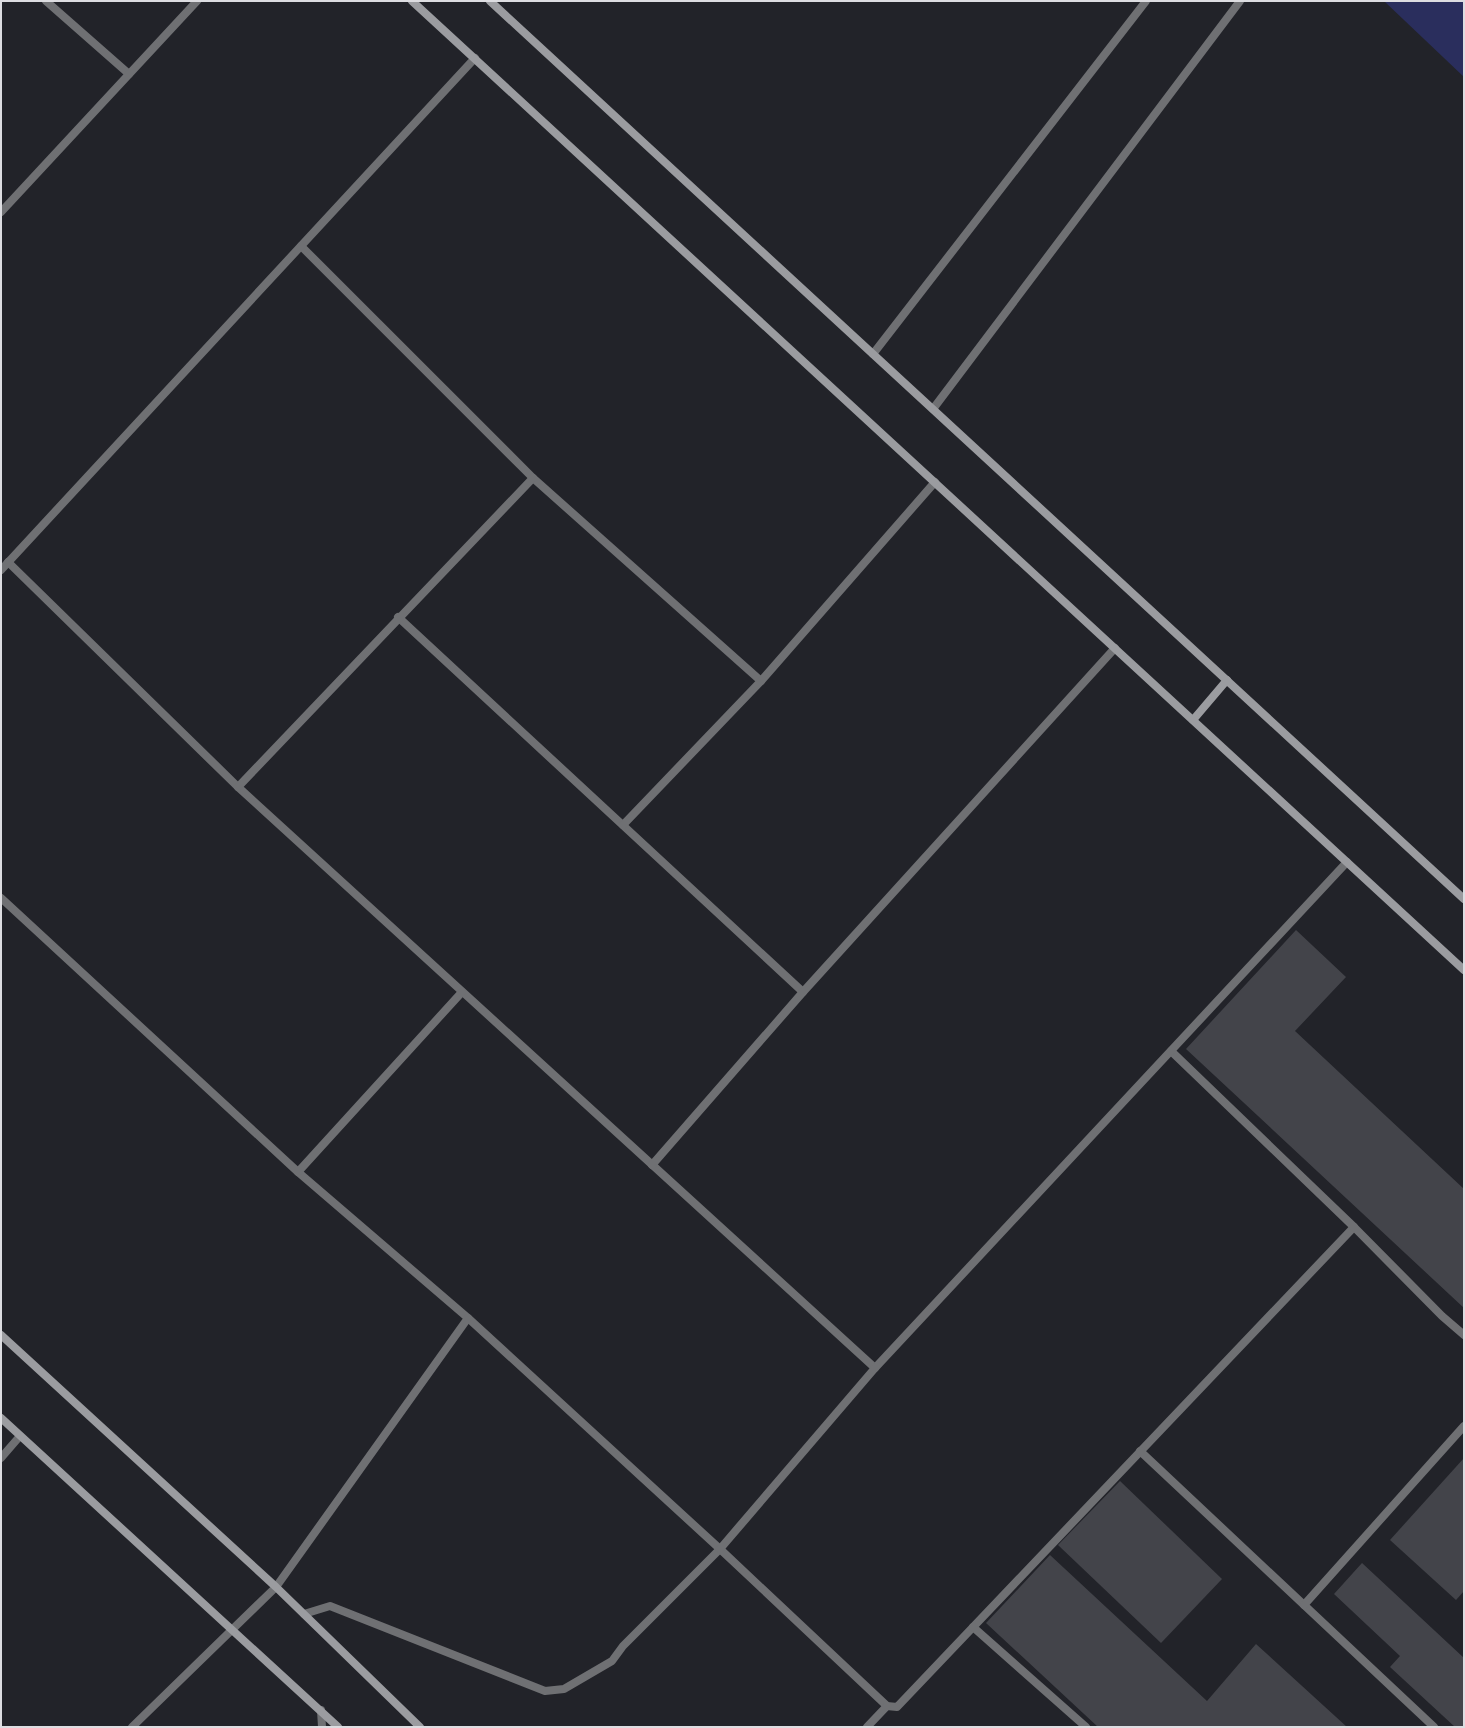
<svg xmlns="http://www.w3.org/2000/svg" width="1465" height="1728" font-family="Rubik,sans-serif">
	<rect width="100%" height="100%" fill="#222329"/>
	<path fill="#2a2e5d" d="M1384,1H1464V77Z"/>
	<g fill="#43444a">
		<path d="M1296,930L1346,977L1295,1031L1464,1189V1308L1186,1049Z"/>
		<path d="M1464,1458V1591L1456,1600L1390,1540Z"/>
		<path d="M1120,1481L1222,1579L1161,1643L1058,1545Z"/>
		<path d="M1050,1555L1207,1701L1256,1644L1347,1727H1098L986,1623Z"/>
		<path d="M1362,1563L1464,1658V1725L1462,1727H1455L1390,1667L1400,1656L1334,1594Z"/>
	</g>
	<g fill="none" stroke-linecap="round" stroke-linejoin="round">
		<g stroke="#6f7073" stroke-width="8">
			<path d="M304,1614L330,1606L545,1691L564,1689L612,1661L623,1646L720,1549"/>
			<path d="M321,1710L322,1727"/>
		</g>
		<g stroke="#6f7073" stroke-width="8">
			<path d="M46,1L129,74"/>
			<path d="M1,212L197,1"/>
			<path d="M301,246L533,478L761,681"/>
			<path d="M873,354L1146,1"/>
			<path d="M933,409L1240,1"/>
			<path d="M8,562L238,787L875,1368"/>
			<path d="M1,570L475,58"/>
			<path d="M398,617L803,992"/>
			<path d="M238,787L533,478"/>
			<path d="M623,825L761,681L935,482"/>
			<path d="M1,898L298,1172L468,1318L720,1549L887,1706L897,1707L1354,1227"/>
			<path d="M1171,1051L1354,1227L1442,1316L1464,1335"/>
			<path d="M652,1165L803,992L1115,648"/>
			<path d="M298,1172L462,992"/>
			<path d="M1140,1451L1434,1727"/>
			<path d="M1,1458L20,1436"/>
			<path d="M720,1549L875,1368L1347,862"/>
			<path d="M1304,1605L1464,1426"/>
			<path d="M973,1627L1086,1727"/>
			<path d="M132,1727L276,1587L468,1318"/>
			<path d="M867,1727L887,1706"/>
		</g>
		<g stroke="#9b9ca0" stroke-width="8">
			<path d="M412,1L1464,970"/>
			<path d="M490,1L1464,899"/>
			<path d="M1193,720L1227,680"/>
			<path d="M1,1335L276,1587L420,1727"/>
			<path d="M1,1418L338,1727"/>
		</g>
	</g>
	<rect width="1465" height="1728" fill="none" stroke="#dddde1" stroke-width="4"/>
</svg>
